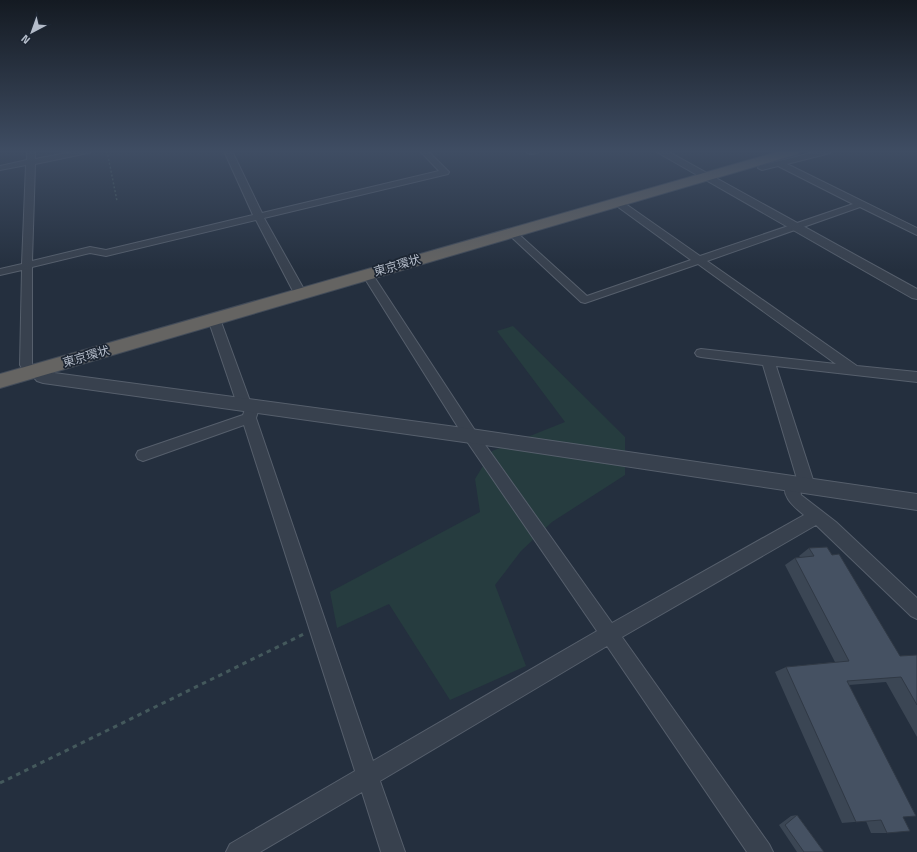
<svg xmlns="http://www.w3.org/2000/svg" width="917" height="852" font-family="'Titillium Web','Noto Sans JP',sans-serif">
	<rect width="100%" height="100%" fill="#242f3e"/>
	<path fill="#263c3f" d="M513,326L625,437V475L552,522L521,551L495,585L526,666L450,700L389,604L337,628L330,592L480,512L475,479L492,451L565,422L497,331Z"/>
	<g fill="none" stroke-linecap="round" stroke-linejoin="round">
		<defs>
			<g id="minor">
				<path d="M27,151H35V159L77,151H92L88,153L35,164L32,261L90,247L106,250L253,215L224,151H232L262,213L439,171L420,151H428L449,172L448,174L264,218L306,293L300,296L294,293L256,220L106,256L90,253L32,267V365L30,368L26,369L22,368L20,365L22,270L0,275V269L22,264L26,165L0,170V166L27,160Z"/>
				<path d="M525,151H539C536,155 528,155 525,151Z"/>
				<path d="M819,151H831L830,153L787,164L917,228V235L860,207L707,261L857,366L917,372V382L776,366L815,486L812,491L807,493L802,491L800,488L801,495L836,522L917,598V619L911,616L816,525L622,637L769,844L773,852H747L607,646L380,781L405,852H381L362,792L260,852H226L230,844L355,771L244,425L143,461L138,459L136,455L138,451L243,415L245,409L239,408L237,404L208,319L210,316H218L220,319L250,401L253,400L258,401L260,405L256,418L373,761L597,631L466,440L362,274L363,272H371L476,432L612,623L804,515C793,506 779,495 787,479L792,478L797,479L763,365L701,357L697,356L695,353L697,350L701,349L836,364L698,264L585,303L581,302L506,232L511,229L514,230L587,296L691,260L614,204L612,202L614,200H620L700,256L853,204L778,166L762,170L758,168L759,166Z"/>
			</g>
			<g id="tertiary">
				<path d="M655,151H667L917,289V299L912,298Z"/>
				<path d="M38,364L43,365L47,372L471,429L917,494V510L471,443L43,383L37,381L30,373L33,365Z"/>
			</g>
			<path id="trunk" d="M781,151H800L798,154L0,388V374Z"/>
		</defs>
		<use href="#minor" stroke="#565f6c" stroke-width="2"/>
		<use href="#tertiary" stroke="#565f6c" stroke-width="2"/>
		<use href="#trunk" stroke="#434c59" stroke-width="2"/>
		<path stroke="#44595c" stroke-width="1.5" stroke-dasharray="2 2" stroke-linecap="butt" d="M107,151L117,201"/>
		<path stroke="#44595c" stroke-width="3" stroke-dasharray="4.5 4.5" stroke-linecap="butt" d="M0,783L306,633"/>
		<use href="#minor" fill="#38414e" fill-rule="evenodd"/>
		<use href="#tertiary" fill="#38414e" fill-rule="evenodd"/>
		<use href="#trunk" fill="#656462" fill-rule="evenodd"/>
	</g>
	<g fill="#3b4654">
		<path d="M809,548L832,555L900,656L917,655V737L886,682L849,685L903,817L887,833H871L866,821L842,823L775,672L786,667L835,662L785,565L795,558L800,557L799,556Z"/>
		<path d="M797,815L824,852H797L779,825L791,816Z"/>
	</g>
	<g fill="#455162" stroke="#303945">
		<path d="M827,547L832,555L839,554L900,656L917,655V705L901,677L847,681L916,816L903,817L910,831L887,833L881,820L856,822L786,667L849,661L795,558L814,556L809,548Z"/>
		<path d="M797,815L824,852H804L785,825Z"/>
	</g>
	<linearGradient id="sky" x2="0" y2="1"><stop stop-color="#141a22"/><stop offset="0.56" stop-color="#3f4d63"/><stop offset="1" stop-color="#3f4d63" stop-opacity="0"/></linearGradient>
	<rect width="917" height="270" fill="url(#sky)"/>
	<g text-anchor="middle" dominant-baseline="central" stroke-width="3.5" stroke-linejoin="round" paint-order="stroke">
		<g font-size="12" fill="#b4bcc9" stroke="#1d2633">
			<text transform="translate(397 265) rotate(-16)">東京環状</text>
			<text transform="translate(86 356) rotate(-16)">東京環状</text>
		</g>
	</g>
	<g transform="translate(32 32) rotate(221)" stroke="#1d2633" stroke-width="3" paint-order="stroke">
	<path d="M0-3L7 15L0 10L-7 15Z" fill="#b4bcc9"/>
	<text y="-6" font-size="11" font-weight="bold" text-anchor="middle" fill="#b4bcc9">N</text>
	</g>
</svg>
